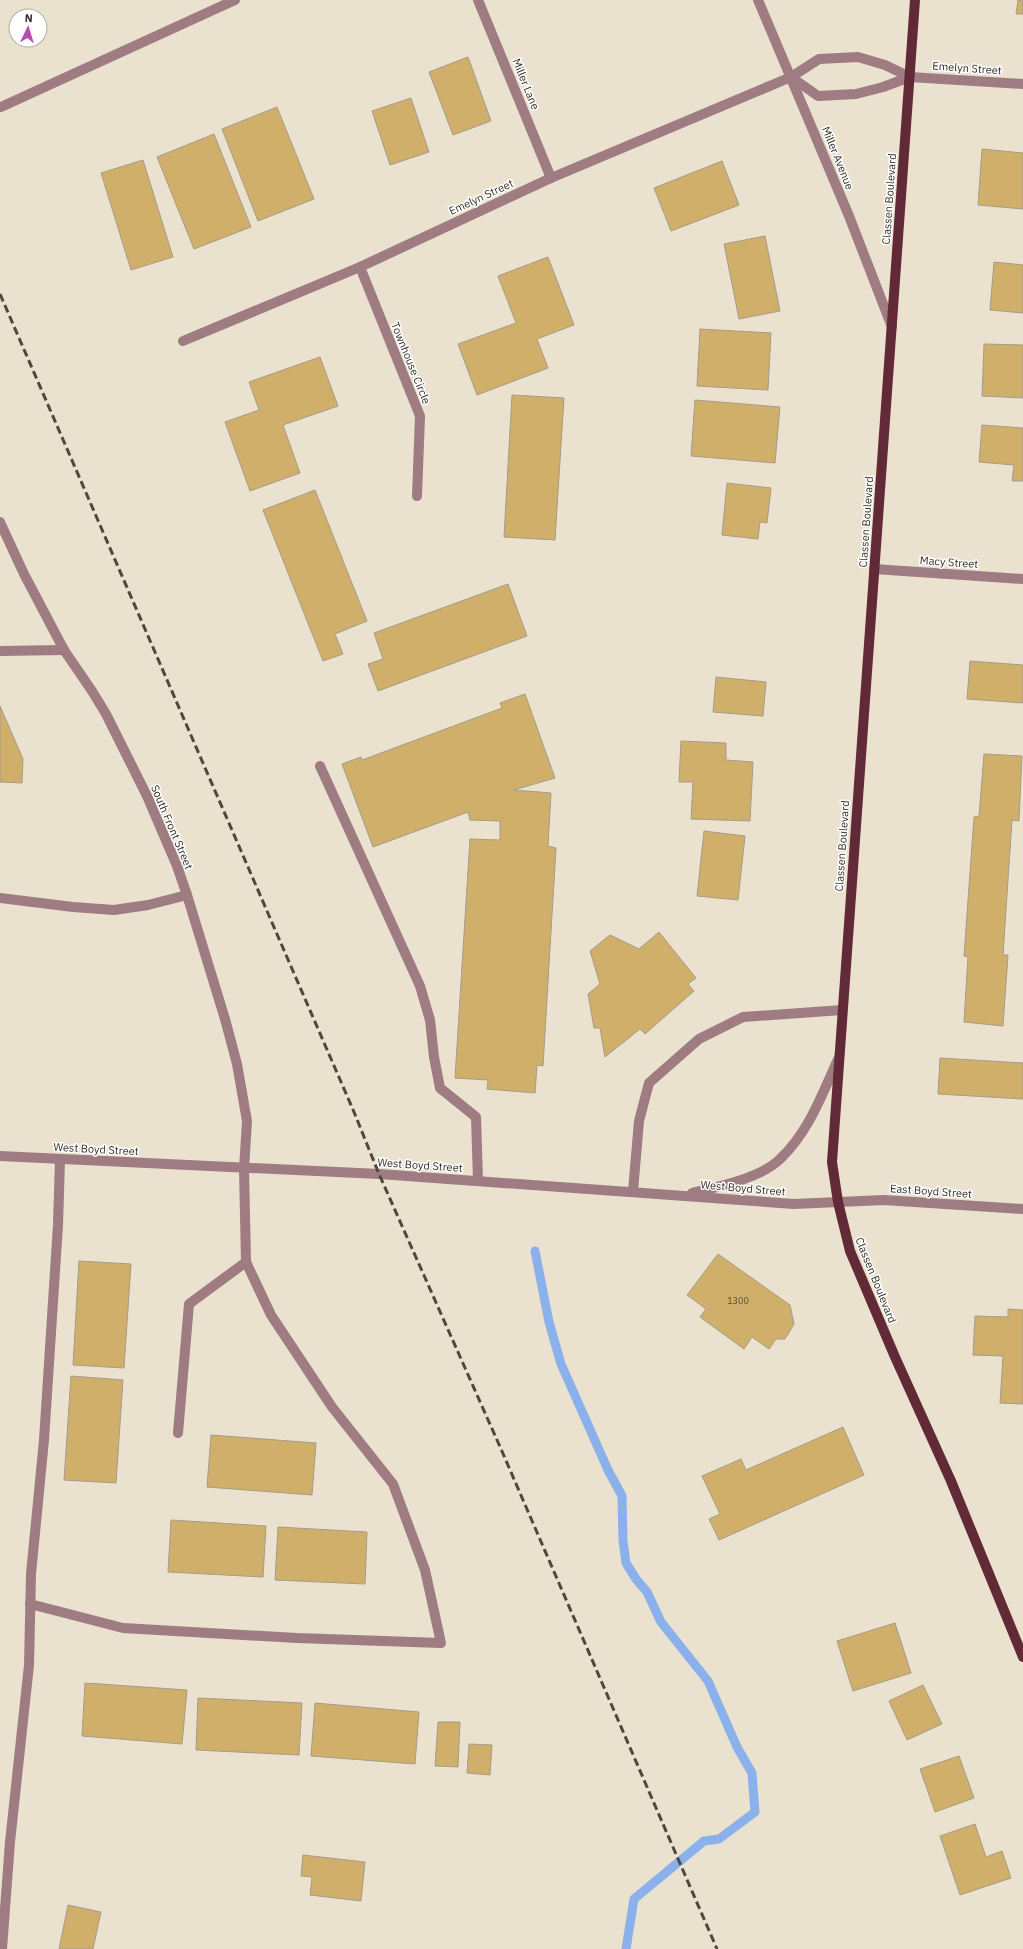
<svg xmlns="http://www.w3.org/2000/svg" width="1023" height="1949" font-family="'IBM Plex Sans',sans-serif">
	<rect width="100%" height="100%" fill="#eae1ce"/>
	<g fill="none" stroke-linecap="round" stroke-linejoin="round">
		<path stroke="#8ab1ec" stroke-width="9" d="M535,1251L549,1322L561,1364L608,1470L622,1496L623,1541L626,1563L636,1579L647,1592L661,1622L708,1681L737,1747L752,1773L755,1812L719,1839L704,1841L634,1899L626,1949"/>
	</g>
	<g fill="#cfaf6a" stroke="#a59c8a">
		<path d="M1018,0H1023V14H1016Z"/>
		<path d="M468,57L491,121L453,135L429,72Z"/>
		<path d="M411,98L429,152L390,165L372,111Z"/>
		<path d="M277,107L314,199L258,221L222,129Z"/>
		<path d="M214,134L251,227L194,249L157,157Z"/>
		<path d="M982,149L1023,153V209L978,205Z"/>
		<path d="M143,160L173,257L131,270L101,173Z"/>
		<path d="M722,161L739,205L671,231L654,188Z"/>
		<path d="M765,236L780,311L739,319L724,244Z"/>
		<path d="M548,257L574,325L537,339L548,368L477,395L458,344L516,323L498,276Z"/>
		<path d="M994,262L1023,265V313L990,310Z"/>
		<path d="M700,329L771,333L768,390L697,386Z"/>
		<path d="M984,344L1023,345V398L982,396Z"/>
		<path d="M320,357L338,406L283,425L300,473L250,491L225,422L259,410L249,382Z"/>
		<path d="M512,395L564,398L555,540L504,537Z"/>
		<path d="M695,400L780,407L775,463L691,456Z"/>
		<path d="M982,425L1023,428V481H1012L1014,465L979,462Z"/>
		<path d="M727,483L771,488L767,523L760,522L758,539L722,535Z"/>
		<path d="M315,490L367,621L335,634L343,654L323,661L263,510Z"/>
		<path d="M508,584L527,636L378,691L368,664L383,659L374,633Z"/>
		<path d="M970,661L1023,665V703L967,699Z"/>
		<path d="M716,677L766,682L763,716L713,712Z"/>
		<path d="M525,694L555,778L514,790L551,793L548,846L556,848L543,1066L537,1065L535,1093L487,1089L488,1080L455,1078L470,839L500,840V821L470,820L468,812L373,847L342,764L361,757L362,760L502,708L500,703Z"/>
		<path d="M0,706L23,759L22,783L0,782Z"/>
		<path d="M681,741L726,743V760L753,762L750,821L691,819L693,782H679Z"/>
		<path d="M984,754L1022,756L1019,821L1012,820L1003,955H1008L1003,1026L964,1022L968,957L964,956L974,817L979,816Z"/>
		<path d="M704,831L745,836L738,900L697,896Z"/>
		<path d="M659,932L696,978L688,984L694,991L645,1034L640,1029L605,1057L600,1028H594L588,994L600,984L590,951L610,935L639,949Z"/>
		<path d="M940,1058L1023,1063V1099L938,1094Z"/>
		<path d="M718,1254L790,1305L794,1324L785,1339H776L769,1349L752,1337L744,1349L700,1317L706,1309L687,1295Z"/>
		<path d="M79,1261L131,1264L124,1368L73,1365Z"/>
		<path d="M1008,1309L1023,1310V1404L1000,1403L1003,1356L973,1355L975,1316L1008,1317Z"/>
		<path d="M71,1376L123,1380L116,1483L64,1480Z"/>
		<path d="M843,1427L864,1475L719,1540L709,1519L720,1514L702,1476L741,1459L746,1470Z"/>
		<path d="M211,1435L316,1443L312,1495L207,1487Z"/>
		<path d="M171,1520L266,1526L263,1577L168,1572Z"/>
		<path d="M278,1527L367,1532L365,1584L275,1580Z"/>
		<path d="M895,1623L911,1673L853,1691L837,1641Z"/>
		<path d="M85,1683L187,1690L182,1744L82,1736Z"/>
		<path d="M923,1685L942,1724L907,1740L889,1701Z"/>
		<path d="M198,1698L302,1703L299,1755L196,1750Z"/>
		<path d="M315,1703L419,1712L415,1764L311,1756Z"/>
		<path d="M438,1722H460L458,1767L435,1766Z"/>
		<path d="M469,1744L492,1745L490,1775L467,1773Z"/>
		<path d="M959,1756L974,1798L935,1812L920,1769Z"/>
		<path d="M975,1824L986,1857L1002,1851L1011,1878L960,1895L940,1836Z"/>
		<path d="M303,1855L365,1862L361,1901L310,1895L312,1877L301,1876Z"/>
		<path d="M68,1905L101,1912L93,1949H59Z"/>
	</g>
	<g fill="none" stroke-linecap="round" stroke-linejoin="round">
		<g stroke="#9e7c82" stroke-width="10">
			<path d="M478,0L551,178"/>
			<path d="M758,0L849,216L892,327"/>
			<path d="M791,77L818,96L856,94L883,87L910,77"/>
			<path d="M1,107L235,0"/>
			<path d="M360,267L420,416L417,496"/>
			<path d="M183,341L360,267L551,178L791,77L819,59L858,57L885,65L910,77L1023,84"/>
			<path d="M0,522L24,574L64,650L92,691L106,714L147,796L177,866L187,895L225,1019L237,1064L247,1121L244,1169L246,1262L271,1315L332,1407L393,1484L425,1570L441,1643L297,1638L123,1628L30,1604"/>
			<path d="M874,569L1023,579"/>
			<path d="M0,651L64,650"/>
			<path d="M320,766L420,986L430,1020L434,1057L440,1088L476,1117L478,1181"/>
			<path d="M0,898L73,907L114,910L148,905L187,895"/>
			<path d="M0,1156L379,1174L794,1204L884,1200L1023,1209"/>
			<path d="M633,1191L639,1121L649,1083L699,1039L743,1017L842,1010"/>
			<path d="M692,1193C718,1187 761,1178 780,1159C809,1132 823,1092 839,1057"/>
			<path d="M178,1433L189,1304L246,1262"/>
			<path d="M2,1949L10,1842L29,1665L31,1574L44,1440L58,1225L60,1160"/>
		</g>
		<path stroke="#612a36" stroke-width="10" d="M915,0L832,1162L838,1202L850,1251L895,1357L951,1481L1023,1657"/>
		<path stroke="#4d493f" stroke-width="3" stroke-dasharray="8 4" stroke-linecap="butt" d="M0,294L354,1112L379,1174L501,1449L717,1949"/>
	</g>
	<g text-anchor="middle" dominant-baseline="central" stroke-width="3" stroke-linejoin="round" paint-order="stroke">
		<g font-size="9" fill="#584e37">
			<text x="738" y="1300">1300</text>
		</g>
		<g font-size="11" fill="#312e26" stroke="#fff">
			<text transform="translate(967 68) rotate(4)">Emelyn Street</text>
			<text transform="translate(526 84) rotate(68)">Miller Lane</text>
			<text transform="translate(838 158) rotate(68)">Miller Avenue</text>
			<text transform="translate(481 197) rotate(-25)">Emelyn Street</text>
			<text transform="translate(889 199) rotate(-86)">Classen Boulevard</text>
			<text transform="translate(411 363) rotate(68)">Townhouse Circle</text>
			<text transform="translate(866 522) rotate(-86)">Classen Boulevard</text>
			<text transform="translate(949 562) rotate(4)">Macy Street</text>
			<text transform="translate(172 827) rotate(67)">South Front Street</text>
			<text transform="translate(842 846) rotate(-86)">Classen Boulevard</text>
			<text transform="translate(96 1149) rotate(3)">West Boyd Street</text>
			<text transform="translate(420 1165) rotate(4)">West Boyd Street</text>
			<text transform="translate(743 1188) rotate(5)">West Boyd Street</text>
			<text transform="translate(931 1191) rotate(4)">East Boyd Street</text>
			<text transform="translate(876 1280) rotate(68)">Classen Boulevard</text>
		</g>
	</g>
	<g transform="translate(28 28) rotate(4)"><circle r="19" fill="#ffffff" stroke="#adaba8"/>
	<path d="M0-3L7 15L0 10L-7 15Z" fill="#b54db0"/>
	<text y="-6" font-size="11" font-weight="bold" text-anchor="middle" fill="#312e26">N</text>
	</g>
</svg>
